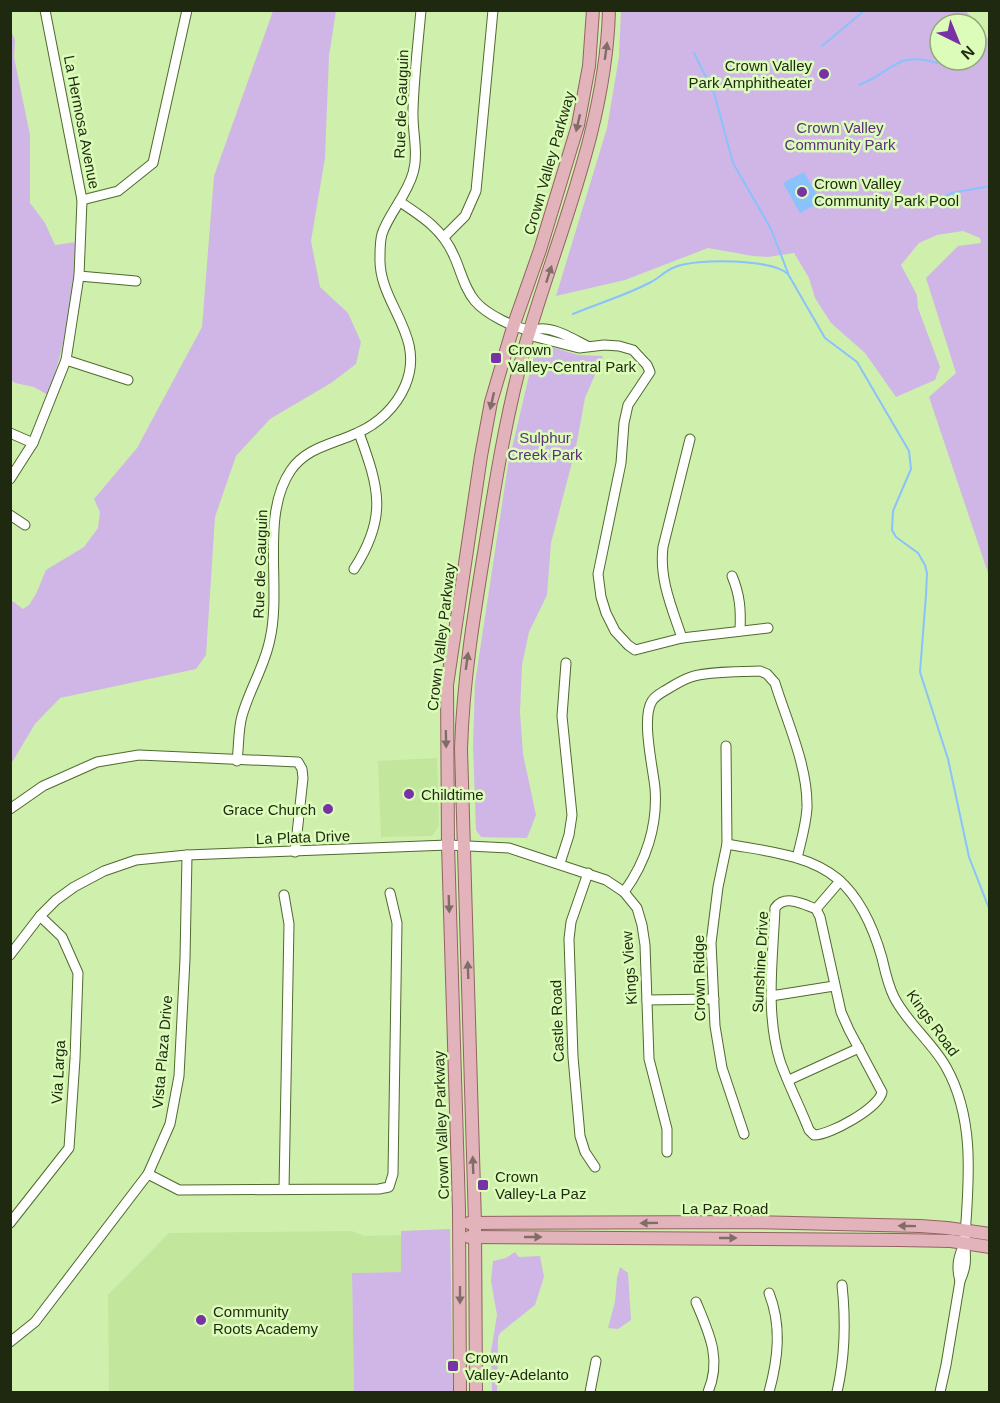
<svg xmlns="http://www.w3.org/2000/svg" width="1000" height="1403" font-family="Helvetica,sans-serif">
	<rect width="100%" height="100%" fill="#cfefad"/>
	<g fill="#c3e69d">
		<path d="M437,758L439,826L432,836L381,837L378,761Z"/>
		<path d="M352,1231L364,1236L401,1235L402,1272L352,1273L354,1392H109L108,1295L169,1233Z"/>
	</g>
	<g fill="#d0b6e7" fill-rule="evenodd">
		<path d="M273,11H336L329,56L325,158L311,241L320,287L348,313L361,342L356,364L331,383L270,419L236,456L215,517L206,655L196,669L60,698L35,724L11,764V600L23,609L29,605L36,594L46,570L84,547L98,528L100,512L94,499L137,448L202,327L214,176Z"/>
		<path d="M621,11H966L990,41L989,576L929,397L956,373L926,278L958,246L981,243L980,238L963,231L937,235L919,243L901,265L917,295L918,308L940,367L935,380L896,397L865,353L831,323L815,298L809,278L794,253L768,257L753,256L708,248L625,280L556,296L607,128L619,57ZM940,24H976V60H940Z"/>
		<path d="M10,29L15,40L14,57L30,135V203L45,223L55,245L77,242C73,295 66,345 48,395L34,387L15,383L11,380Z"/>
		<path d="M542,344L578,355L603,356L585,398L576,447L551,543L547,595L529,632L522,665L520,712L523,754L536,815L527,838L481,837L476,830L473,746L475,683L508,465L535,350Z"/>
		<path d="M450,1229L453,1392H354L352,1273L401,1272V1231Z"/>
		<path d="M515,1252L519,1257L540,1256L544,1277L535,1305L500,1333L498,1338L497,1392H492L491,1352L497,1315L491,1281L493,1261L506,1258Z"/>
		<path d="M620,1267L628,1273L631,1320L618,1329L608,1328L615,1302L617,1278Z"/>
	</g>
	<path fill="#89c2fc" d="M804,172L821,202L800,213L783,183Z"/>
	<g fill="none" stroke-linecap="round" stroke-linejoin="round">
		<g stroke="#89c2fc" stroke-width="2">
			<path d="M822,46L865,10"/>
			<path d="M694,53L714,93L733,163L771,229L788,273"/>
			<path d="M859,85C893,73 894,50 937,63"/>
			<path d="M931,203L952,193L990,186"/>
			<path d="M573,314C599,303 627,295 651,282C659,278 666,270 675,267C695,258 773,259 788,274L825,338L857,362L909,451L911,469L893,511L892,530L896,537L918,553L925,565L927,573L926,595L920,672L948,759L969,857L990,911"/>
		</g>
		<defs>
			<g id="minor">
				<path d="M82,200L118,191L153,163L187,10"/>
				<path d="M400,202C423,217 443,230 454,256C461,271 464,288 475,301C486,314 515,329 532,330C536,330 541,328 545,329C559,330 575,340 587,346"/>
				<path d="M444,237L465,216L476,191L493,10"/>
				<path d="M79,276L136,281"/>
				<path d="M530,330L536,337L579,348L604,345L619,346L633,350L647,365L650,372L628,405L624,423L621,463L598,574L601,597L606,613L615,631L628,645L635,650L682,638L768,628"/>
				<path d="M66,360L128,380"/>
				<path d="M10,433L33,443"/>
				<path d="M10,479L33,443L66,360L79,276L82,200L45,10"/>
				<path d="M10,515L25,525"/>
				<path d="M354,569C388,517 379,488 359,433"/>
				<path d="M732,576C740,595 741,610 740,630"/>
				<path d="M682,638C672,608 659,579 663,547L690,439"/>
				<path d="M726,746L727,844L718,887L711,943L715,1026L722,1068L744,1134"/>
				<path d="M237,761C239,746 238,730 242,716C249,690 265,666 270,639C282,587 260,515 291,470C307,447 334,444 357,433C378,424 396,407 405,386C427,335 378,304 380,257C380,250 380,241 382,234C388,215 407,195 413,173C419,153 412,131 413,110C414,77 418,44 421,10"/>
				<path d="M10,809L43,786L97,762L139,755L298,762L302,769L303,778L295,852"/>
				<path d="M727,844C764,851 808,854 838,879C861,899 874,930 882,958C885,971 888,985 894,997C907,1023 932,1042 946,1067C975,1118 969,1180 965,1236C964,1255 969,1261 960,1281L946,1365L940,1392"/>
				<path d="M560,863L569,835L572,815L562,716L566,663"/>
				<path d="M588,873L571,922L569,939L573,1057L580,1136L585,1152L595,1167"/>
				<path d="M816,909L820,917L841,1012L849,1030L882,1092C879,1108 830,1135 814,1135L809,1130C800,1107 788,1084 780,1061C765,1012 773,958 775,908C785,894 803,904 816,909L840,881"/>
				<path d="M10,955L40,916L56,900L74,887L104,871L136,860L187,855L448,845L509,848L606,880L624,892"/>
				<path d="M771,996L834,986"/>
				<path d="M647,1000L714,999"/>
				<path d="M789,1080L859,1048"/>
				<path d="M667,1152V1129L649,1059L645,945L642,925L637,908L624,892C646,862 658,825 655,788C653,768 641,718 652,701C655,696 661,693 666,690C674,685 682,680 691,677C708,671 741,672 760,671L767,674L775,683C787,722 808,766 807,808C806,825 801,841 797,858"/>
				<path d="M148,1174L179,1190L379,1189L389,1187L393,1174L397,923L390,893"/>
				<path d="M284,1189L289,924L284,895"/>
				<path d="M10,1223L69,1148L75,1059L78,973L62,937L40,916"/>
				<path d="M960,1281C956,1267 958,1256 965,1243"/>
				<path d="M769,1293C782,1326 778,1359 769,1392"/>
				<path d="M696,1302C709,1333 722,1359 708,1392"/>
				<path d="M10,1342L35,1322L148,1174L170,1124L179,1076L185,959L187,855"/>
				<path d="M590,1392L596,1361"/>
				<path d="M837,1392C845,1357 846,1322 842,1285"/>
			</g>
			<g id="major">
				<path d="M469,1223L756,1222L920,1226L947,1228L990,1234"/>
				<path d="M469,1237L899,1240L951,1241L990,1247"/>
				<path d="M460,1392L459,1209L448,845L447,685L481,456L491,402L514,324L540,250L578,125L589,66L593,10"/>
				<path d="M476,1392L475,1223L461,749C463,681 474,614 485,547C496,478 507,410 526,343C558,233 606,127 609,10"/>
			</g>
		</defs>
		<use href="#minor" stroke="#4f6a2d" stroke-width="11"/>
		<use href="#major" stroke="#926262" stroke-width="14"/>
		<use href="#minor" stroke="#fff" stroke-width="9"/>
		<use href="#major" stroke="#e3b3bb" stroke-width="12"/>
	</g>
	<defs><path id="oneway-solid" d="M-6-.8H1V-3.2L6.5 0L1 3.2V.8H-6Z" transform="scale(1.5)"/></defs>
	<g fill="#806e66">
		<use href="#oneway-solid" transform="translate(606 51) rotate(-82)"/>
		<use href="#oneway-solid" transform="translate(578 123) rotate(103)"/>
		<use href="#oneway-solid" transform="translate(549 274) rotate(-72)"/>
		<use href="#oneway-solid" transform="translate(492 401) rotate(103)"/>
		<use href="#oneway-solid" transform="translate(467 661) rotate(-82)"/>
		<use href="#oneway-solid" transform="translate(446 739) rotate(89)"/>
		<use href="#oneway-solid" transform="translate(449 904) rotate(88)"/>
		<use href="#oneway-solid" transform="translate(468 970) rotate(-92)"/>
		<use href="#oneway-solid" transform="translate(473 1165) rotate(-92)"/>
		<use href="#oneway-solid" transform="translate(649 1223) rotate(179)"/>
		<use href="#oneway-solid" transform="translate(907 1226) rotate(-179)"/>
		<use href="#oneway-solid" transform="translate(533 1237)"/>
		<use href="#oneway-solid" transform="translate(728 1238)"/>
		<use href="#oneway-solid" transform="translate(460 1295) rotate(90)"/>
	</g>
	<g fill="#7932a5" stroke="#dcfcba" stroke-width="2">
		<circle cx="824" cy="74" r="6"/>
		<circle cx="802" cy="192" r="6"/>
		<rect x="490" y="352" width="12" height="12" rx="3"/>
		<circle cx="409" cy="794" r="6"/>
		<circle cx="328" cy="809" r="6"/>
		<rect x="477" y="1179" width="12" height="12" rx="3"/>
		<circle cx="201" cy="1320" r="6"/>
		<rect x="447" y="1360" width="12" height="12" rx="3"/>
	</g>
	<g text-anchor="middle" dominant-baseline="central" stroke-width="5" stroke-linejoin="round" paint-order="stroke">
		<g font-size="15" fill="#1e2910" stroke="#dcfcba" text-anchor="start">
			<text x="812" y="65" text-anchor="end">Crown Valley<tspan x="812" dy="17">Park Amphitheater</tspan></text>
			<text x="814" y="183">Crown Valley<tspan x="814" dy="17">Community Park Pool</tspan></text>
			<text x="508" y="349">Crown<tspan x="508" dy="17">Valley-Central Park</tspan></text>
			<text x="421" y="794">Childtime</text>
			<text x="316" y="809" text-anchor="end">Grace Church</text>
			<text x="495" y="1176">Crown<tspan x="495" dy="17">Valley-La Paz</tspan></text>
			<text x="213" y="1311">Community<tspan x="213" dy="17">Roots Academy</tspan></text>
			<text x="465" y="1357">Crown<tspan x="465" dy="17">Valley-Adelanto</tspan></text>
		</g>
		<g font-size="15" fill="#1e2910" stroke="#dcfcba">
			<text transform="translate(401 104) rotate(-88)">Rue de Gauguin</text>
			<text transform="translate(82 122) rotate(79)">La Hermosa Avenue</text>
			<text transform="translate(549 163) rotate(-74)">Crown Valley Parkway</text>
			<text transform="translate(260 564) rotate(-88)">Rue de Gauguin</text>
			<text transform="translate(441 637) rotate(-83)">Crown Valley Parkway</text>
			<text transform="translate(303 837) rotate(-2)">La Plata Drive</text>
			<text transform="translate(760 962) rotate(-87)">Sunshine Drive</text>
			<text transform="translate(629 968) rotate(-94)">Kings View</text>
			<text transform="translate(699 978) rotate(-91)">Crown Ridge</text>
			<text transform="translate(557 1021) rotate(-92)">Castle Road</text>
			<text transform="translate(933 1023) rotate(54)">Kings Road</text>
			<text transform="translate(162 1052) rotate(-85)">Vista Plaza Drive</text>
			<text transform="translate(58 1072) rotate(-87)">Via Larga</text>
			<text transform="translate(441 1125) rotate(-92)">Crown Valley Parkway</text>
			<text x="725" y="1208">La Paz Road</text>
		</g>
		<g font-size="15" fill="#5e2f7e" stroke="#dcfcba">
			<text x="840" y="127">Crown Valley<tspan x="840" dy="17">Community Park</tspan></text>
			<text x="545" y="437">Sulphur<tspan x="545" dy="17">Creek Park</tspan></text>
		</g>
	</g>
	<rect width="1000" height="1403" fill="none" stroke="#1e2910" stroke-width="24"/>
	<g transform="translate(958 42) rotate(137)"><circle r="28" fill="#dcfcba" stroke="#90a876" stroke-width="1.5"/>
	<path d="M0-4.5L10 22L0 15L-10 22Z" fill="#7932a5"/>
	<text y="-9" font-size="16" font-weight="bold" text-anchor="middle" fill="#1e2910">N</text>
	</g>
</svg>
